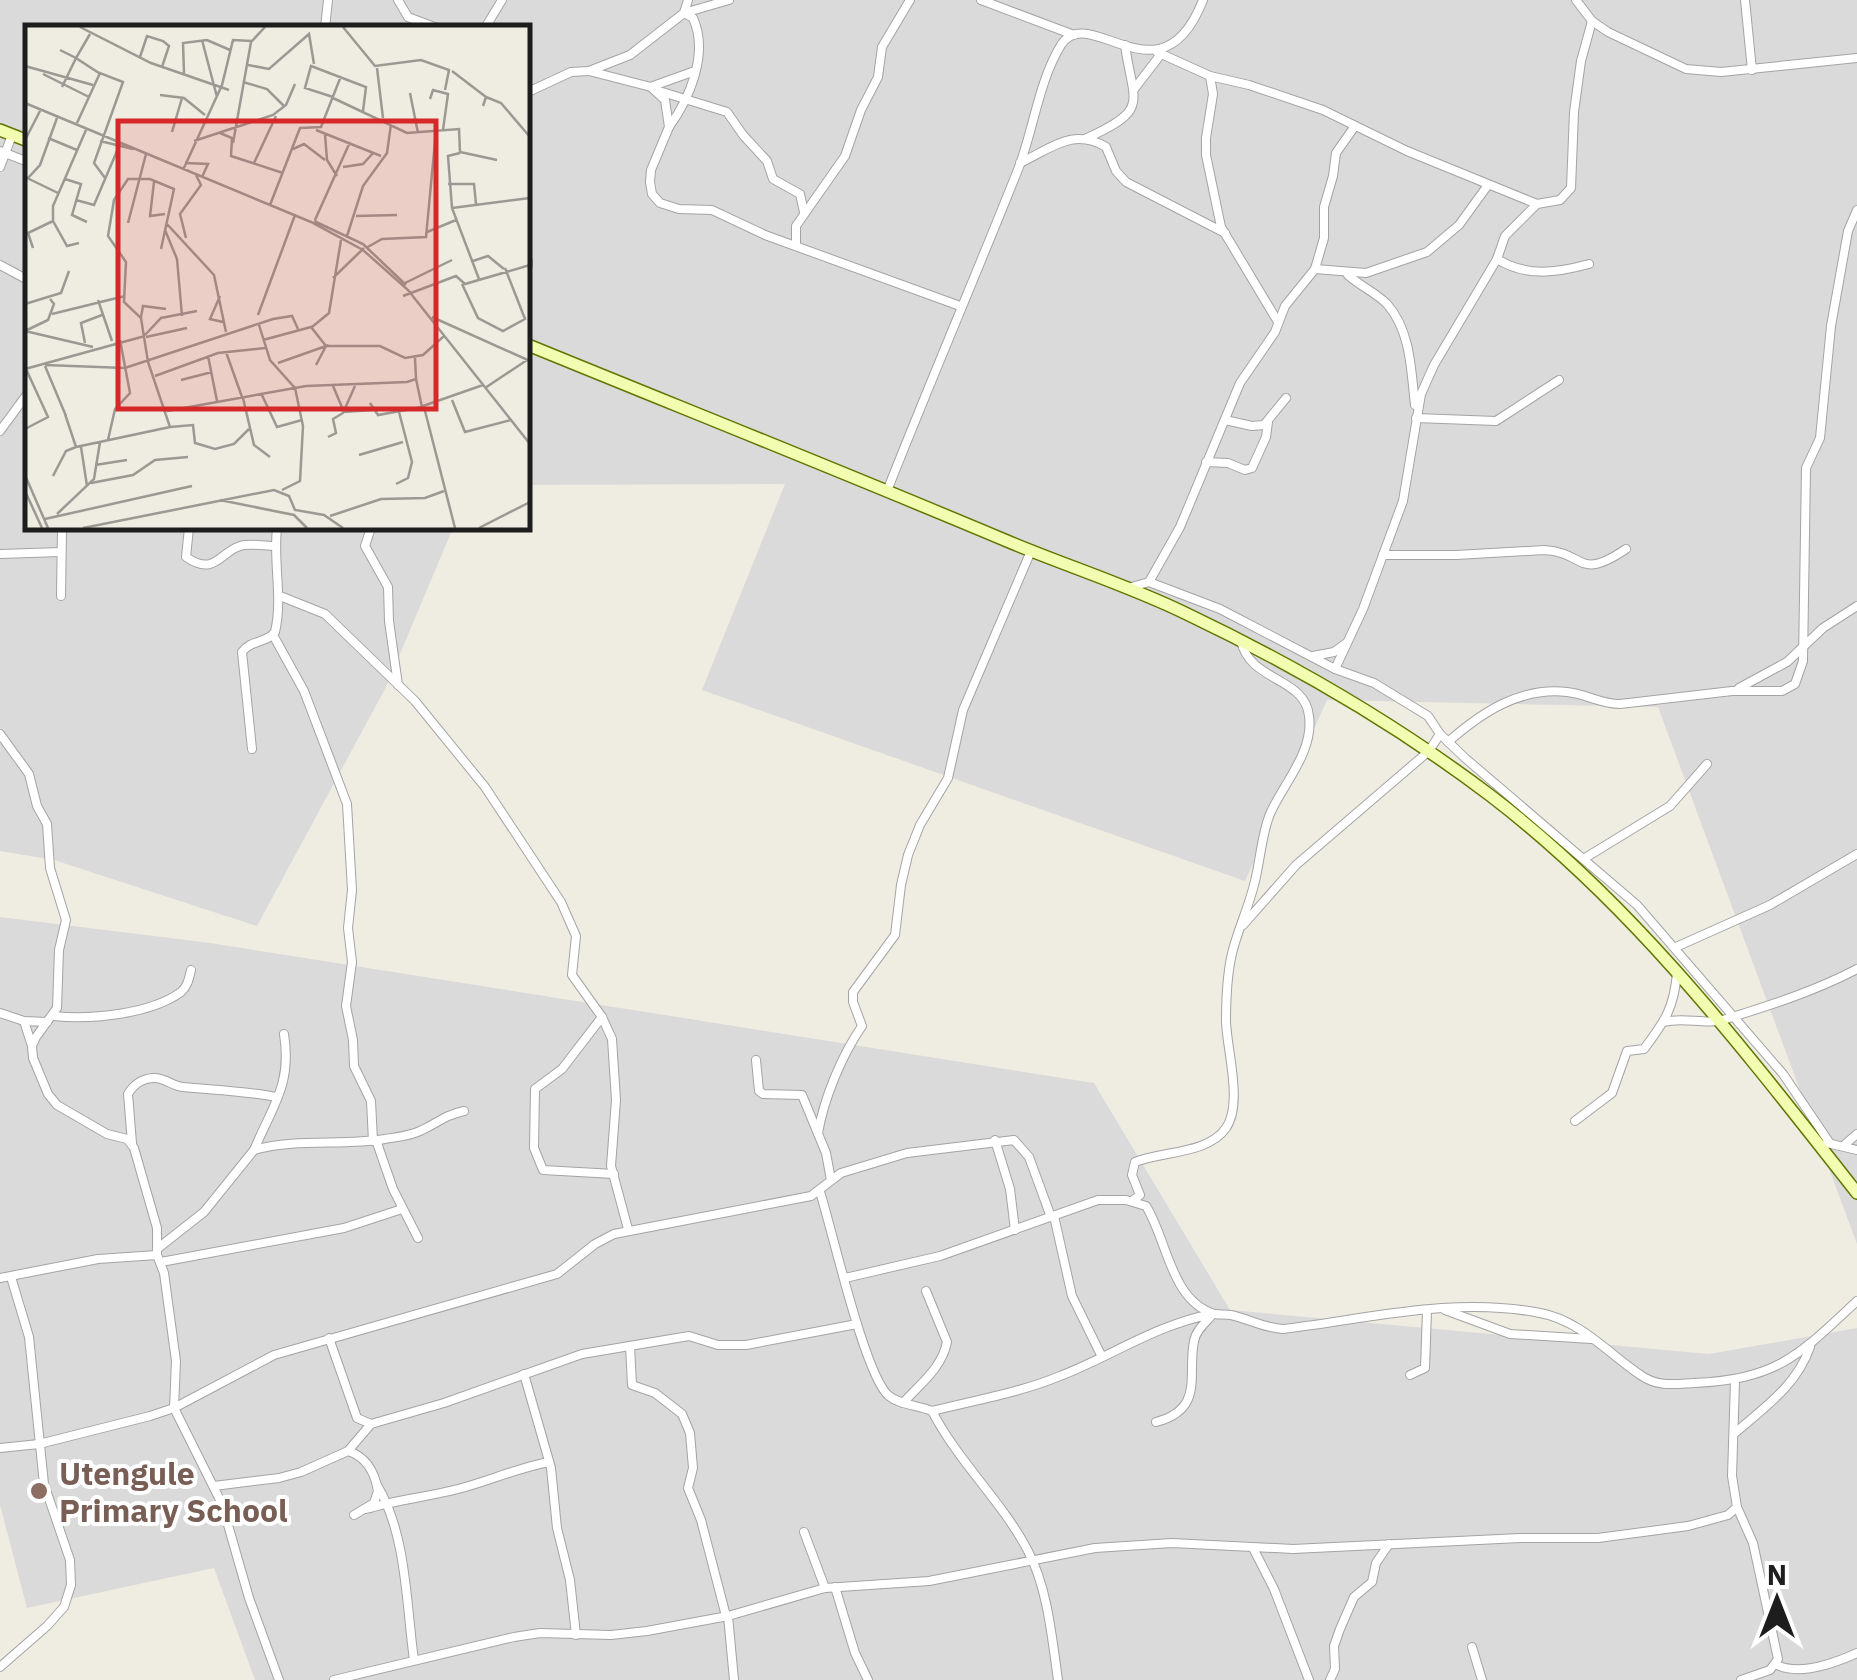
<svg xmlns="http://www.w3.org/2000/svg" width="1857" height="1680" font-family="'IBM Plex Sans',sans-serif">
	<rect width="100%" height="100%" fill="#efece2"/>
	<g fill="#dbdada">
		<path d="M0,0H1857V1244L1658,707L1327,700L1245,881L702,690L785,484L528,485V28H28V528H453L386,687L257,926L54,860L0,851Z"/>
		<path d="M0,917L210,943L1094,1083L1230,1310L1709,1354L1857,1328V1680H255L214,1568L27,1608L0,1505Z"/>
	</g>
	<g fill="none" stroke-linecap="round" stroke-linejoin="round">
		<defs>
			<g id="minor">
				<path d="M398,0L408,17L437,28"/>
				<path d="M981,0L1074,35"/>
				<path d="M1576,0L1592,21L1608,32L1686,69L1721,72L1857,58"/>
				<path d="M1745,0L1752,70"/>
				<path d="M325,28L328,0"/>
				<path d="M485,28L502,0"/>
				<path d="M1157,52L1210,76L1249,85L1323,110L1407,151L1537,204"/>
				<path d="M589,71L651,87L665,100L669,127L651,170L650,182L652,194L660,203L679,209L712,210L765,235L960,306"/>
				<path d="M1210,76L1213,94L1206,138V155L1221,227L1278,322"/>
				<path d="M653,86L695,71"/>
				<path d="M1135,88L1161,54"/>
				<path d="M659,91L727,112L743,135L767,161L773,179L800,194L804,212"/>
				<path d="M528,92L571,72L589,71L630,55L684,13L729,0"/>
				<path d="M669,127C690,98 709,53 693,18L684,13L688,0"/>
				<path d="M1087,138C1151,109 1133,103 1125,45"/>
				<path d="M0,151L28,162"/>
				<path d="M1020,163C1050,149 1073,127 1106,147L1116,171L1126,182L1225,233"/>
				<path d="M0,167L12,135"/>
				<path d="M796,246V226L845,156L861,110L878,77L882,47L910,0"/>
				<path d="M1497,259C1526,277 1556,273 1589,264"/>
				<path d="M528,261V266"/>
				<path d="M0,265L28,280"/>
				<path d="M1315,269L1366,273L1427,252L1459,225L1488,185"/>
				<path d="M1348,275C1360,286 1375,292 1387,304C1411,331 1411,371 1415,405"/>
				<path d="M1416,418L1496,421L1559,380"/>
				<path d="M1225,420L1252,426L1264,425L1286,398"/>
				<path d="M0,431L28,393"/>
				<path d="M1206,462L1228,463L1245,470L1252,468L1266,437L1268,422"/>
				<path d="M887,491C930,382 976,275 1019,167C1034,127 1039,81 1061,45C1089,0 1161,108 1203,0"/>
				<path d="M189,528L186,557C215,577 220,552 240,546C250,543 265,546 275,546"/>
				<path d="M371,528L365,546L388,587L389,621L398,685"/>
				<path d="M0,554L61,552"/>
				<path d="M1383,555H1456L1544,550C1586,552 1577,582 1626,549"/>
				<path d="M1149,582L1180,527L1240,383L1275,332L1285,306L1315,269L1324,238V207L1333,176L1336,153L1355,126"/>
				<path d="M1128,588L1149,582L1220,609L1335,669L1374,683L1428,716L1440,734L1465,758L1637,905L1783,1074L1829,1142"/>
				<path d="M61,596L62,528"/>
				<path d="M280,596L325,614L415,701L485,787L561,902L576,936L572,975L602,1017L612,1039L616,1100L611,1166L628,1229"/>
				<path d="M273,635L304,691L347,804L352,890L348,928L352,962L346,1006L353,1040L354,1066L371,1101L373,1141"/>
				<path d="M1313,656L1334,652L1345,644"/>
				<path d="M1335,669L1363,609L1403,501L1421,394L1434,365L1497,259L1505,236L1537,204L1560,200L1571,188L1574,112L1581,61L1592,21"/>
				<path d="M1739,688L1787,662L1823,628L1857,606"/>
				<path d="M0,734L29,774L37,806L47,824L50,868L66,920L59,950L57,1008L36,1037L32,1046L33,1058L48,1094L57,1105L107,1134L127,1139L134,1148L157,1228V1255L164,1273L176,1361L174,1408L222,1504L249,1598L279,1680"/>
				<path d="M1448,742C1482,712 1520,687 1567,692C1586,694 1601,704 1620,704L1732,691H1782L1795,684L1803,661L1806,468L1820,438L1831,326L1848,231L1857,210"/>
				<path d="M252,749L242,652C250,640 267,643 275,632C283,597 273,563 277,528"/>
				<path d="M1585,858L1670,806L1707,764"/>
				<path d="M1243,925L1296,865L1429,751L1440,734"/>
				<path d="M1676,947L1770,905L1857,854"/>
				<path d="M0,1013L24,1021L47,1022"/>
				<path d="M54,1016C91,1020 151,1014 181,992C188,986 189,978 191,970"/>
				<path d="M602,1017L562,1069L535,1089L534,1148L543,1170L614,1174"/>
				<path d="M24,1021L32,1046"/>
				<path d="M1664,1022C1685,1016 1706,1026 1726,1019C1771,1005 1815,991 1857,969"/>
				<path d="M756,1060L759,1091L763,1094L802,1095L826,1153L831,1180"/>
				<path d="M1575,1121L1612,1093L1627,1051L1644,1049C1665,1021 1674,1008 1677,973"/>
				<path d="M818,1133C824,1098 842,1055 862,1026L853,1002V992L895,935L901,885L908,855L920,825L948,778L963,710L1031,551"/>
				<path d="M376,1140L393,1189L418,1238"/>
				<path d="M995,1140L1010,1189L1015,1230"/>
				<path d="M132,1143L128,1094C134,1084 141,1079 153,1078C165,1077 171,1086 183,1087C215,1090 245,1091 277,1097"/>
				<path d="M1827,1143L1857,1150"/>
				<path d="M1843,1146L1857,1134"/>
				<path d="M254,1150C273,1105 292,1084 284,1034"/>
				<path d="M820,1192C832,1229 865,1377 889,1396C900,1405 918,1405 932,1411C959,1463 1002,1501 1028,1551C1048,1589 1052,1639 1058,1680"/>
				<path d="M1132,1201L1140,1195L1132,1175L1135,1162C1163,1151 1208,1154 1226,1128C1243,1104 1227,1050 1226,1022C1226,999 1227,969 1234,946C1240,925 1250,903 1255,881C1260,861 1262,833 1270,814C1283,784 1314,752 1309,716C1305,677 1250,682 1241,641"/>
				<path d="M1054,1216L1072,1296L1101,1355"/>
				<path d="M157,1249L204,1212L254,1150C297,1138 341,1146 385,1139C397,1137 411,1136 422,1130C440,1122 442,1116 464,1111"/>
				<path d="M161,1262L344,1228L402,1209"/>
				<path d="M0,1278L98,1259L157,1255"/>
				<path d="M845,1278L940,1256L1098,1200H1126L1146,1206C1167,1239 1171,1302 1215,1314C1220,1315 1226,1314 1231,1315C1249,1319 1264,1328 1283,1329C1367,1319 1455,1296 1540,1313C1580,1320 1610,1355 1642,1376C1658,1387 1675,1384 1694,1383C1778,1379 1798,1356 1857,1301"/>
				<path d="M1445,1310L1510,1334L1591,1339"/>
				<path d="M329,1338L357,1418L371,1424"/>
				<path d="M630,1346L632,1385L655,1393L682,1414L690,1433L693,1468L688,1488L701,1520L726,1616"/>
				<path d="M524,1374L551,1468L557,1528L570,1580L576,1635"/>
				<path d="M1410,1375L1425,1368L1427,1311"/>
				<path d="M903,1403C920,1384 942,1368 947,1342L926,1291"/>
				<path d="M932,1411C975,1400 1019,1393 1060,1376C1112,1356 1157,1324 1213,1314C1206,1322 1196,1330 1194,1341C1187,1375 1205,1409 1156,1422"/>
				<path d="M1736,1432C1765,1407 1797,1385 1810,1347"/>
				<path d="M0,1448L39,1444L150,1416L174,1408L274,1355L557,1274L595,1244L614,1234L811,1196L841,1173L907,1153L1014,1140L1029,1157L1051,1217"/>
				<path d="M348,1451C367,1457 375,1473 378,1491L374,1503L354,1515"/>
				<path d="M377,1485C407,1535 406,1604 414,1660"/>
				<path d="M214,1486L279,1478L301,1472L348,1451L371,1424L444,1403L582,1354L689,1336L718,1345H746L857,1324"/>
				<path d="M1737,1507L1753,1543L1778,1659L1770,1670L1741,1680"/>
				<path d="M366,1509C396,1500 427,1497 458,1489C489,1481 517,1468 549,1462"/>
				<path d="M804,1532L825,1588"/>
				<path d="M1253,1548L1274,1589L1309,1680"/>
				<path d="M835,1587L855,1653L868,1680"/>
				<path d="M728,1616L734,1680"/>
				<path d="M1472,1647L1482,1680"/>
				<path d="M1777,1665C1800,1676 1835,1663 1857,1653"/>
				<path d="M0,1667L47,1626L64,1607L71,1585L70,1560L44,1484L29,1337L11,1277"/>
				<path d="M334,1680L514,1637L540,1633L611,1635L647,1631L728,1616L825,1588L929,1581L1095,1548L1172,1543L1293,1549L1520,1538H1598L1688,1526L1728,1515L1737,1507L1732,1476L1735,1381"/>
				<path d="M1330,1680L1335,1669L1334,1646L1340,1629L1354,1597L1372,1582L1376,1563L1389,1544"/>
			</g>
			<g id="secondary">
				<path d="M0,130L28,141"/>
				<path d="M528,345C687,410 848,474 1007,541C1066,566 1128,585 1187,614C1294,665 1396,724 1491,796C1636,907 1745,1051 1857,1193"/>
			</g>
		</defs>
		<use href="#minor" stroke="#a4a4a4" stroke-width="10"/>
		<use href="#secondary" stroke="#5f7700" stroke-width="14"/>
		<use href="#minor" stroke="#fff" stroke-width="8"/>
		<use href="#secondary" stroke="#f2fdb1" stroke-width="11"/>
	</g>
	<circle fill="#8d6e63" stroke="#fff" stroke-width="4" cx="39" cy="1491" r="10"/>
	<g text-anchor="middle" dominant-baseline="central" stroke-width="8" stroke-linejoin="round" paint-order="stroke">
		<g font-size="32" font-weight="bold" fill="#785e54" stroke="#fff" text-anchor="start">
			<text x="59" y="1473">Utengule<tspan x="59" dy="37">Primary School</tspan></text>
		</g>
	</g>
	<g transform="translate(25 25)">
		<rect width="505" height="505" fill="#efece2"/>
		<path fill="none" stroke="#9b9993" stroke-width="2.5" d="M55,2L126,38L204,65M318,2L350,41L396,35L424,45L420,65M65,9L51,33L74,48M177,15L192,72M35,25L51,33L37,62M115,32L122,11L138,16L144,21L137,42M223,40L244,44L284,9L289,39M0,41L68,60M352,43L358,93M427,46L461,72M159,48L158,18L182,15L205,25M18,49L64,72M218,57L242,64L260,82M385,68L393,108M135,70L159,73L180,90M308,72L280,63L286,41L341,62L338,86M308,73L382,108L434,104L435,127L472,135M405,74L408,65L423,69L418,105M0,78L286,197L338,225L383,265L505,419M458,81L461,72L476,78L505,112M52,98L75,48L98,57L69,138L80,153M291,105L356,131M147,107L157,73M195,108L207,113L206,131L258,148M300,109L302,135L312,151M23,113L52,125M0,115L15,86M75,116L108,124M169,116L248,90L261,80L270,59M208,118L226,17M268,124L279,119L300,135M435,128L423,131L427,183L454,254M160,138L183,139L177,152M229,138L251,91M318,142L338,139L348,128M158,145L197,60L208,15L227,16L240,2M0,152L33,168M3,153L15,140L32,93M40,154L56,159L47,190L62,197M129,157L125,191L140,189M423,159H449L451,179M51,175L69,180L95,119M245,180L275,103L296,102L316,51M427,183L505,173M331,191L372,190M290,195L325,117M289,196L338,219L381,260M103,198L121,129M141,198L189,250L201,307M140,205L152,234L157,291M402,207L431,195M322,211L338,161L362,128L366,99M161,213L155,189L176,160L171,150M54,218L42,221L28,196V181L61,105M8,223L3,208L28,196M341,223L357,214L401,212L411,106M448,236L463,231L479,244M308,253L339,223M380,258L427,235M437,259L453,293L478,306L500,294L480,243M195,271L185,294L198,297M378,271L431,251L440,259L505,240M73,275L87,316M0,279L36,268L44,246M27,289L100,271M233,290L270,190M116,292L118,281L141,284M407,292L505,336M234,300L245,335L270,363L278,401L275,456L257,465M287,302L304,288L316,215M0,306L68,322M0,306L23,295L29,279L25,274M120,310L136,293L172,286M121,312L162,303M238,315L286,302L301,321H355L380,333L398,330L419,311M60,318L56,298L77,290M201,327L217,372M183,331L192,376M253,338L301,321L291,340M20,340L100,343L248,294L267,291L273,304M20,341L41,391M0,344L120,311M130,351L193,328L240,323M156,355L187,347M308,361L319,387L347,385M460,363L502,335M236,368L252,402L277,395M218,373L229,420L245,432M427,375L440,407L486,395M345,378L353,390L397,382L391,354M398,381L458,360M399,382L430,503M142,386L281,361L382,357L391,354L390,333M40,389L51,422L145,402L123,337L116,293L99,277L101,237L83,211L89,175L103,154H125L149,164L136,224M145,402L168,400L170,418L190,424L209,419L224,404M0,404L23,392L1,344M303,412L311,408L308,394L318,388L330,361M83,415L90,384L105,368L95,315M56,422L62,461M334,430L378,417M70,440L102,435M0,450L23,503M28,451L41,426L51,422M66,458L108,450L130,435L163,432M371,459L383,453L387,437L374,387M0,466L17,503M195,475L269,490L282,503M32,489L69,454L75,417M305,491L356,474L400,473L419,466M20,494L167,461M58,503L249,465L264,471L270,485L299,490L318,503M454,503L505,477"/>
		<path fill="#d62828" fill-opacity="0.15" stroke="#d62828" stroke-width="5" d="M93,96H411V384H93Z"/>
		<rect width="505" height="505" fill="none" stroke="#1d1d1d" stroke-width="5"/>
	</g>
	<g transform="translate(1777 1600)" stroke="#ffffff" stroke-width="8" paint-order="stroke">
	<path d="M0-8L18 38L0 25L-18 38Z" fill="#1d1d1d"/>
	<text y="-15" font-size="28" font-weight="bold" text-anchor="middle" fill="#1d1d1d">N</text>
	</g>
</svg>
